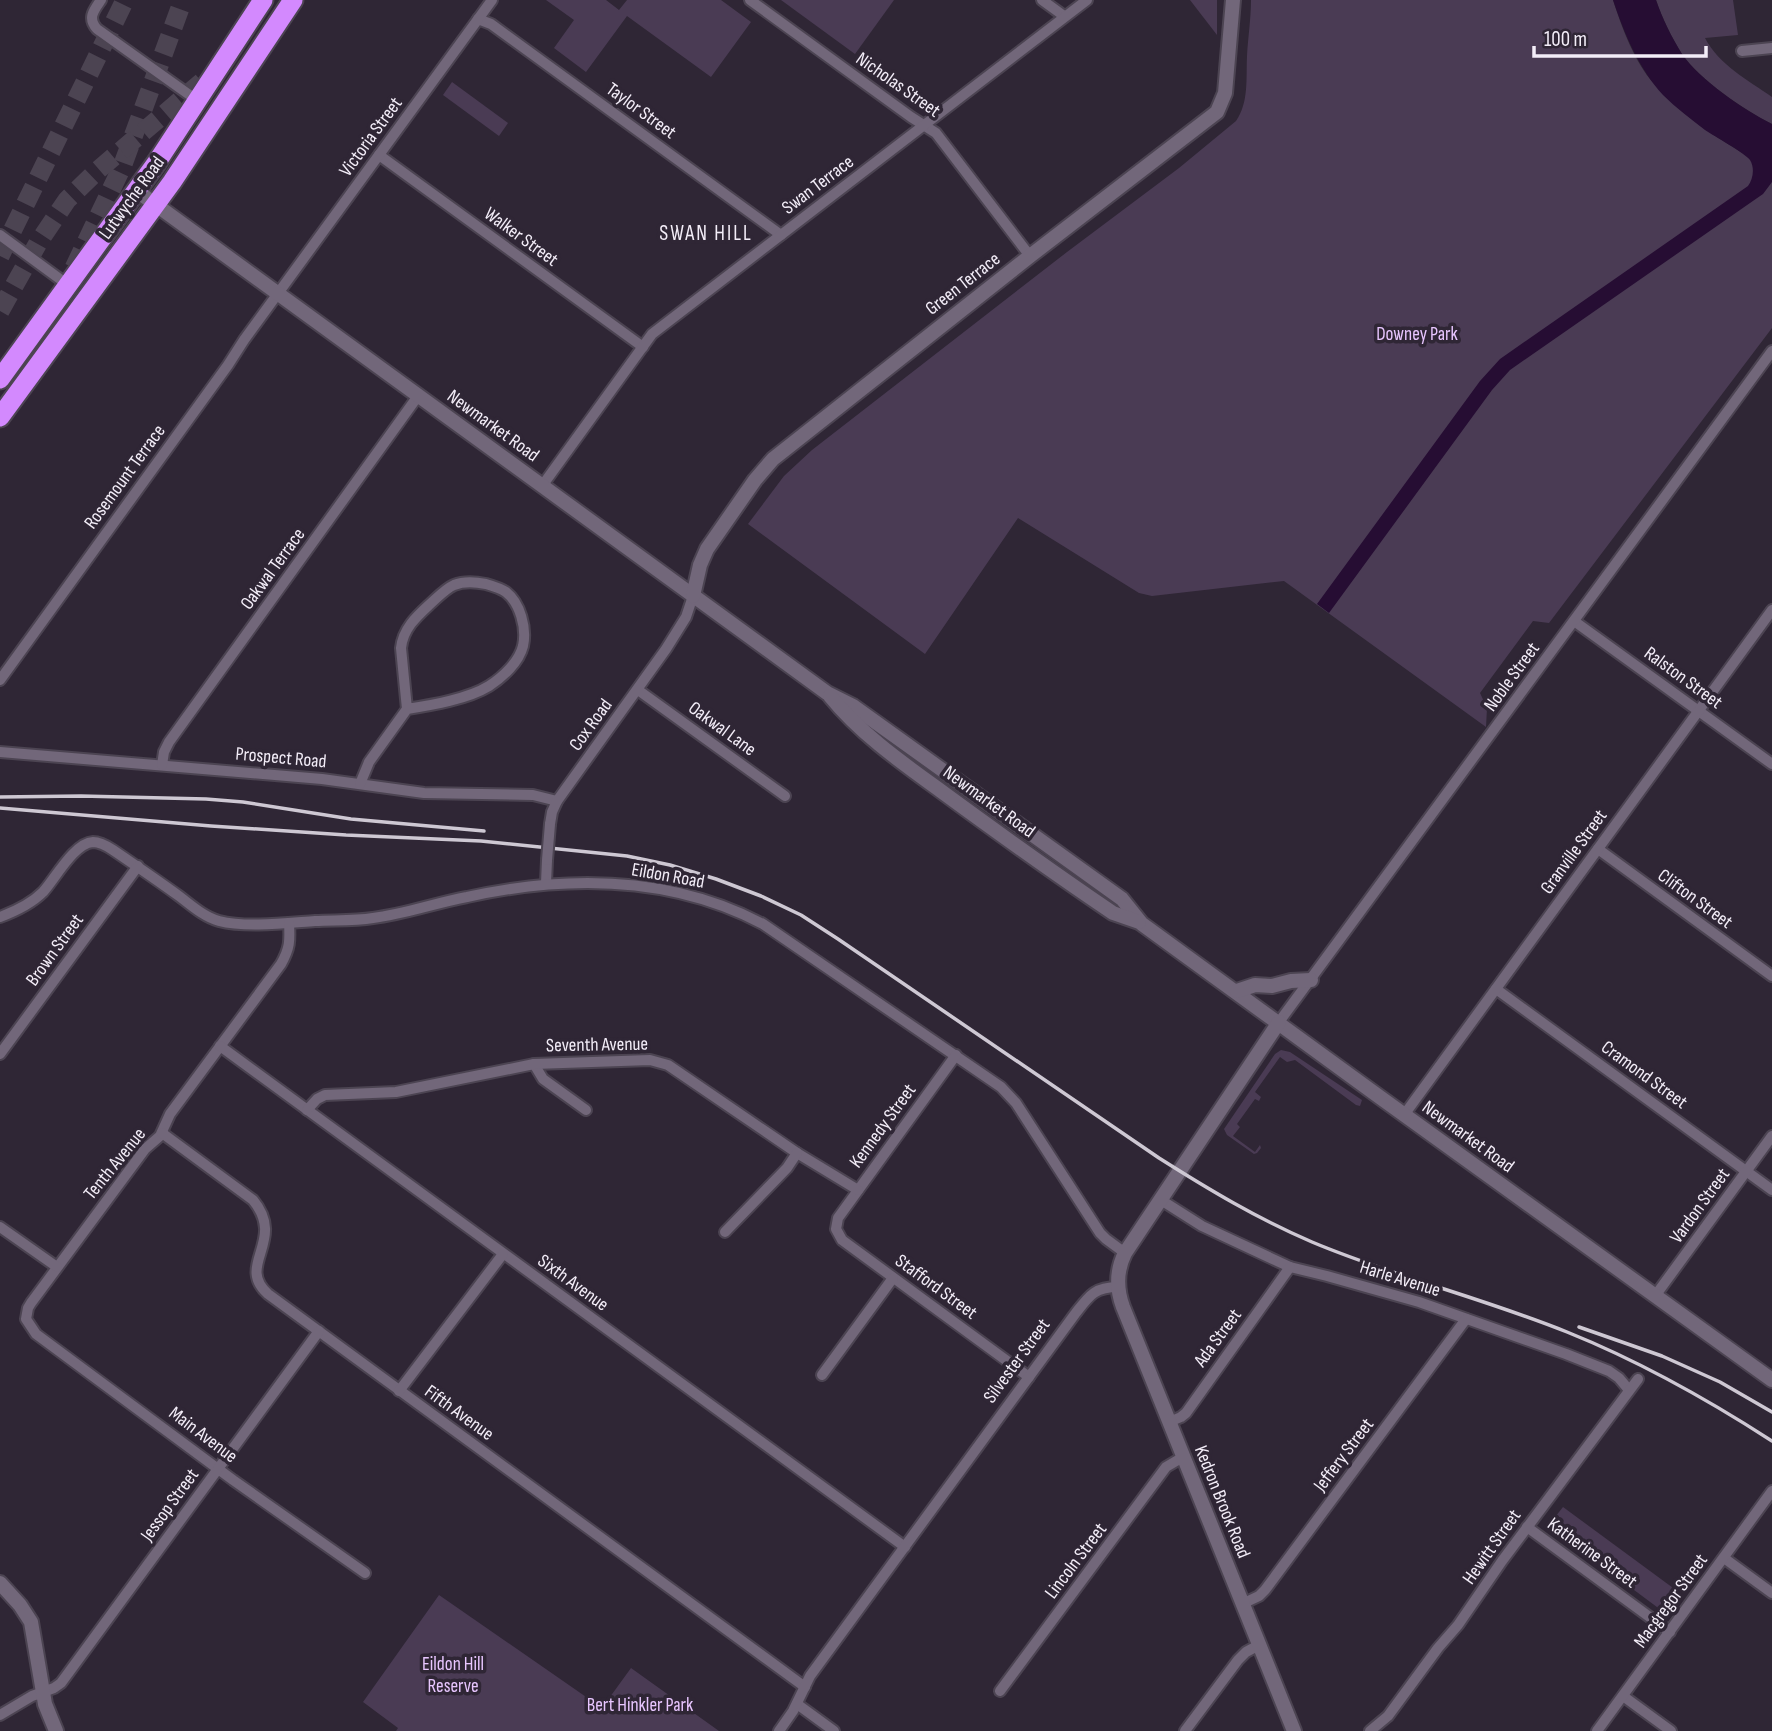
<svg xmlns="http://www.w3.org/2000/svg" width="1772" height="1731" font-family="'Sofia Sans Condensed',sans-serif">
	<rect width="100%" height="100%" fill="#2f2635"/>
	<g fill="#4a3b54">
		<path d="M546,0H606L619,10L627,0H721L751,22L711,77L627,16L586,72L554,48L574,20Z"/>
		<path d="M781,0H894L855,54Z"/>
		<path d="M1190,0H1217V35Z"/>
		<path d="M1251,0H1613C1621,25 1633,58 1650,79C1683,119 1727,145 1772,169V328L1549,623L1533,621L1480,693L1487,708L1486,727L1284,581L1152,596L1139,593L1018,518L925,654L748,524L784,476L812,450L1067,252L1179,168L1236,121C1249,102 1246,79 1247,56C1248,37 1251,19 1251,0Z"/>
		<path d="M1656,0H1733L1738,35L1705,38C1719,65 1748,80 1772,97V124C1745,111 1699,79 1682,54C1672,38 1662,18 1656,0Z"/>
		<path d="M452,82L508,123L499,136L443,95Z"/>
		<path d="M1281,1050L1290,1052L1362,1100L1360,1106L1356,1105L1295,1060L1287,1062L1280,1057L1255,1092L1261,1097L1259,1101L1255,1099L1237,1124L1240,1127L1233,1136L1255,1152L1260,1145L1261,1148L1257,1153L1254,1154L1227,1135L1224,1129L1275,1054Z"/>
		<path d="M1563,1507L1684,1596L1671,1613H1665L1548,1526Z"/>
		<path d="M439,1595L602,1708L631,1668L719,1731H396L398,1728L363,1702Z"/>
	</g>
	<path fill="#260d33" d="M1613,0H1656C1662,18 1672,38 1682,54C1699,79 1745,111 1772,124V182L1763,194L1750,203L1510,370L1492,390L1329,613L1317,604L1480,381L1500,359L1748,186C1753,179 1755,168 1750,160C1745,153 1714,136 1705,130C1691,119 1676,108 1663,95C1639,69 1624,33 1613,0Z"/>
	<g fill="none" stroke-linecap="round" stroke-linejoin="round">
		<g stroke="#4c4452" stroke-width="19" stroke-dasharray="19 10" stroke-linecap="butt">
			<path d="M0,256L125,0"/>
			<path d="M74,268L122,167L183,0"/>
			<path d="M0,311L38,243L67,200L97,171L202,82"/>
			<path d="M17,385L49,320"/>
		</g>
		<defs>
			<g id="street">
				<path d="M101,0C94,10 87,18 97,29L198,101"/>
				<path d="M750,0L911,117L936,133L1030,256"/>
				<path d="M1042,0L1064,16"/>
				<path d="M478,19L491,24L781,235"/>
				<path d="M1742,51L1772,48"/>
				<path d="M379,155L643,347"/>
				<path d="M0,235L68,285"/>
				<path d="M542,486L652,334L1087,0"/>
				<path d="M1574,621L1772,764"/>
				<path d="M0,680L228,365L244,340L492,0"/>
				<path d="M638,690L785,796"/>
				<path d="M0,752L322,779L424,793L533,795L557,801"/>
				<path d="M162,765L164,752L169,742L418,396"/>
				<path d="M360,784L369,762L407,709L401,648C403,629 416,617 429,605C437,598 445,589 454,585C464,581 476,582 486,584C493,586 500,588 506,592C520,603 527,628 523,646C519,662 503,677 489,686C468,699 432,705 407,709"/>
				<path d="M550,824L552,812L557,801L666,649L686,617L693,596"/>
				<path d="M1598,849L1772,976"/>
				<path d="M546,883L547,860"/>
				<path d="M0,917C16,911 31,904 43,892C55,879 74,843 93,842C100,842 107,846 113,850C135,865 157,880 179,896C191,905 204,917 219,921C246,928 287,923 315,921C334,920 354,921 373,918C405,914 435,903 467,897C567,875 670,875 763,924L1001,1087L1016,1103L1100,1233L1106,1239L1125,1253"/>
				<path d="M289,923C290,941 290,948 281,964L170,1114L160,1136L145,1149L31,1303L28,1308L26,1319L36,1334L233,1480L365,1573"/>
				<path d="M1496,989L1772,1190"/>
				<path d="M1279,1022L1772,351"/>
				<path d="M220,1046L905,1547"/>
				<path d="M0,1054L138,866"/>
				<path d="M956,1055L838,1218L836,1229L842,1240L1029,1377"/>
				<path d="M534,1064L543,1079L586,1110"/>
				<path d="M307,1110L317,1099L325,1095L396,1092L534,1064L650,1060L668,1065L797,1153L858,1190"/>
				<path d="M1404,1115L1772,610"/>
				<path d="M162,1133L253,1200C287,1241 235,1265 268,1294L805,1687"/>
				<path d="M1161,1200L1202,1226L1290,1267L1327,1276L1419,1302L1566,1354L1609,1371L1619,1378L1629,1390"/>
				<path d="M0,1227L57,1267"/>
				<path d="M725,1232L787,1168L797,1153"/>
				<path d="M1655,1296L1772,1136"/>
				<path d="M822,1375L893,1278"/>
				<path d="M399,1391L503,1254"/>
				<path d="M1169,1422L1181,1417L1186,1413L1290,1267"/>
				<path d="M1527,1527L1670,1632"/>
				<path d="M1724,1558L1772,1593"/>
				<path d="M1242,1604L1259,1596L1265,1590L1466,1319"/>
				<path d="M1000,1691L1166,1467L1183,1457"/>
				<path d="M1623,1696L1671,1731"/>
				<path d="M797,1704L834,1731"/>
				<path d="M0,1715L32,1696L54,1688L61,1683L319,1331"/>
				<path d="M779,1731L793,1711L810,1676L1075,1314C1089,1296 1094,1287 1118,1287"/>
				<path d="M1185,1731L1238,1660L1246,1652L1259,1645"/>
				<path d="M1370,1731L1388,1716L1438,1648L1458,1625L1502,1561L1638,1379"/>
				<path d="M1597,1731L1772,1491"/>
			</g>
			<g id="secondary">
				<path d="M137,191L827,693L853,706L1122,899L1142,924L1381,1098L1772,1380"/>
				<path d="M693,596L700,565L707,549L755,480L773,459L1030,256L1217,112L1225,93L1233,0"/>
				<path d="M830,696C861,734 901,762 941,791C990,827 1040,863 1091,898L1113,913L1139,922"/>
				<path d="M1237,991L1255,985L1272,986L1291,981L1311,980"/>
				<path d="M1279,1022L1125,1253C1116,1271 1116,1288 1123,1307L1294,1731"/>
				<path d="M0,1583L20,1605L31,1622L45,1704L56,1731"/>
			</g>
			<g id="highway">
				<path d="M0,379L157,162L263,0"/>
				<path d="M0,417L172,182L293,0"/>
			</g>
		</defs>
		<use href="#street" stroke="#4c4452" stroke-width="14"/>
		<use href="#secondary" stroke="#4c4452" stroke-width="18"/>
		<use href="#highway" stroke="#4c4452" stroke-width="23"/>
		<use href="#street" stroke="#72677a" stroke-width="10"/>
		<use href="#secondary" stroke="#72677a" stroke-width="14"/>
		<use href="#highway" stroke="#d389fe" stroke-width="19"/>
		<g stroke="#cec8d3" stroke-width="3.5">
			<path d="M0,797L81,796L206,799L243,802L351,819L484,831"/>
			<path d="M0,808L211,826L346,835L481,841L627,856L670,865L716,879L761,896L801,915L838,939L1159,1158C1208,1189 1258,1219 1312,1242C1395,1277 1483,1298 1567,1332C1639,1361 1707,1399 1772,1441"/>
			<path d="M1579,1327L1662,1356L1720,1382L1772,1412"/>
		</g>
		<defs>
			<path id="street-bridge" d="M547,860L550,824"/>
		</defs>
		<use href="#street-bridge" stroke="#4c4452" stroke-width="14" stroke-linecap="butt"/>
		<use href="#street-bridge" stroke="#72677a" stroke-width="10"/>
	</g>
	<g text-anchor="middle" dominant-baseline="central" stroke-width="7" stroke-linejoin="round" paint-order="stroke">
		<g font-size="19" fill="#f3edf8" stroke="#2f2635">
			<text transform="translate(898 85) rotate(35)">Nicholas Street</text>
			<text transform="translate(641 111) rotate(36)">Taylor Street</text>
			<text transform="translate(371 137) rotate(-54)">Victoria Street</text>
			<text transform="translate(818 185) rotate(-37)">Swan Terrace</text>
			<text transform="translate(132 198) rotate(-54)">Lutwyche Road</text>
			<text transform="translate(521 237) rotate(36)">Walker Street</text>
			<text transform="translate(963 284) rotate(-38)">Green Terrace</text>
			<text transform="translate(493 426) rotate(36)">Newmarket Road</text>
			<text transform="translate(125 477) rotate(-54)">Rosemount Terrace</text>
			<text transform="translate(273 569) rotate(-54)">Oakwal Terrace</text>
			<text transform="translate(1512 677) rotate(-54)">Noble Street</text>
			<text transform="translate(1683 678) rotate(36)">Ralston Street</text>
			<text transform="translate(591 725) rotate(-54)">Cox Road</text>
			<text transform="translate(722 729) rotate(36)">Oakwal Lane</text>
			<text transform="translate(281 758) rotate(5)">Prospect Road</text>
			<text transform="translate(989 802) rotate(36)">Newmarket Road</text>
			<text transform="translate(1574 852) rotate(-54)">Granville Street</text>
			<text transform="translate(668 876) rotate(10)">Eildon Road</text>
			<text transform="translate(1695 899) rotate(36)">Clifton Street</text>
			<text transform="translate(55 950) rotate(-54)">Brown Street</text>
			<text transform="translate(597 1045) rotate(-1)">Seventh Avenue</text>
			<text transform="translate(1644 1075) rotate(36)">Cramond Street</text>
			<text transform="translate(883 1126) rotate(-54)">Kennedy Street</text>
			<text transform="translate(1468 1137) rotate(36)">Newmarket Road</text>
			<text transform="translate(115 1164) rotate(-51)">Tenth Avenue</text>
			<text transform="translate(1700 1206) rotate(-54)">Vardon Street</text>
			<text transform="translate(1400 1279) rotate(17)">Harle Avenue</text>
			<text transform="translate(573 1283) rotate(36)">Sixth Avenue</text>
			<text transform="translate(936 1287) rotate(36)">Stafford Street</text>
			<text transform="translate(1218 1338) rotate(-54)">Ada Street</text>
			<text transform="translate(1017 1361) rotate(-54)">Silvester Street</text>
			<text transform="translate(459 1413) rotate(36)">Fifth Avenue</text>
			<text transform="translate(203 1435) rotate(37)">Main Avenue</text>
			<text transform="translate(1344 1455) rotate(-53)">Jeffery Street</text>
			<text transform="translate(1222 1502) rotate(68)">Kedron Brook Road</text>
			<text transform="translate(170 1505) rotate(-54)">Jessop Street</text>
			<text transform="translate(1492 1547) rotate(-55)">Hewitt Street</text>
			<text transform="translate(1592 1553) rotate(36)">Katherine Street</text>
			<text transform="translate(1076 1561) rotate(-53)">Lincoln Street</text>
			<text transform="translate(1671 1601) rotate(-54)">Macgregor Street</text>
		</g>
		<g font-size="19" fill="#e8c6ff" stroke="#2f2635">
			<text x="1417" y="334">Downey Park</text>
			<text x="453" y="1664">Eildon Hill<tspan x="453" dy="22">Reserve</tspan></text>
			<text x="640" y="1705">Bert Hinkler Park</text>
		</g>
		<g font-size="21" letter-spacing="2" fill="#f3edf8" stroke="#2f2635">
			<text x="706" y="233">SWAN HILL</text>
		</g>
	</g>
	<path d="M1534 46v10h172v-10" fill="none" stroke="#f3edf8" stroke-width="3.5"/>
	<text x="1544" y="46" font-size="21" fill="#f3edf8" stroke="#2f2635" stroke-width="5" paint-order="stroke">100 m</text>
</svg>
